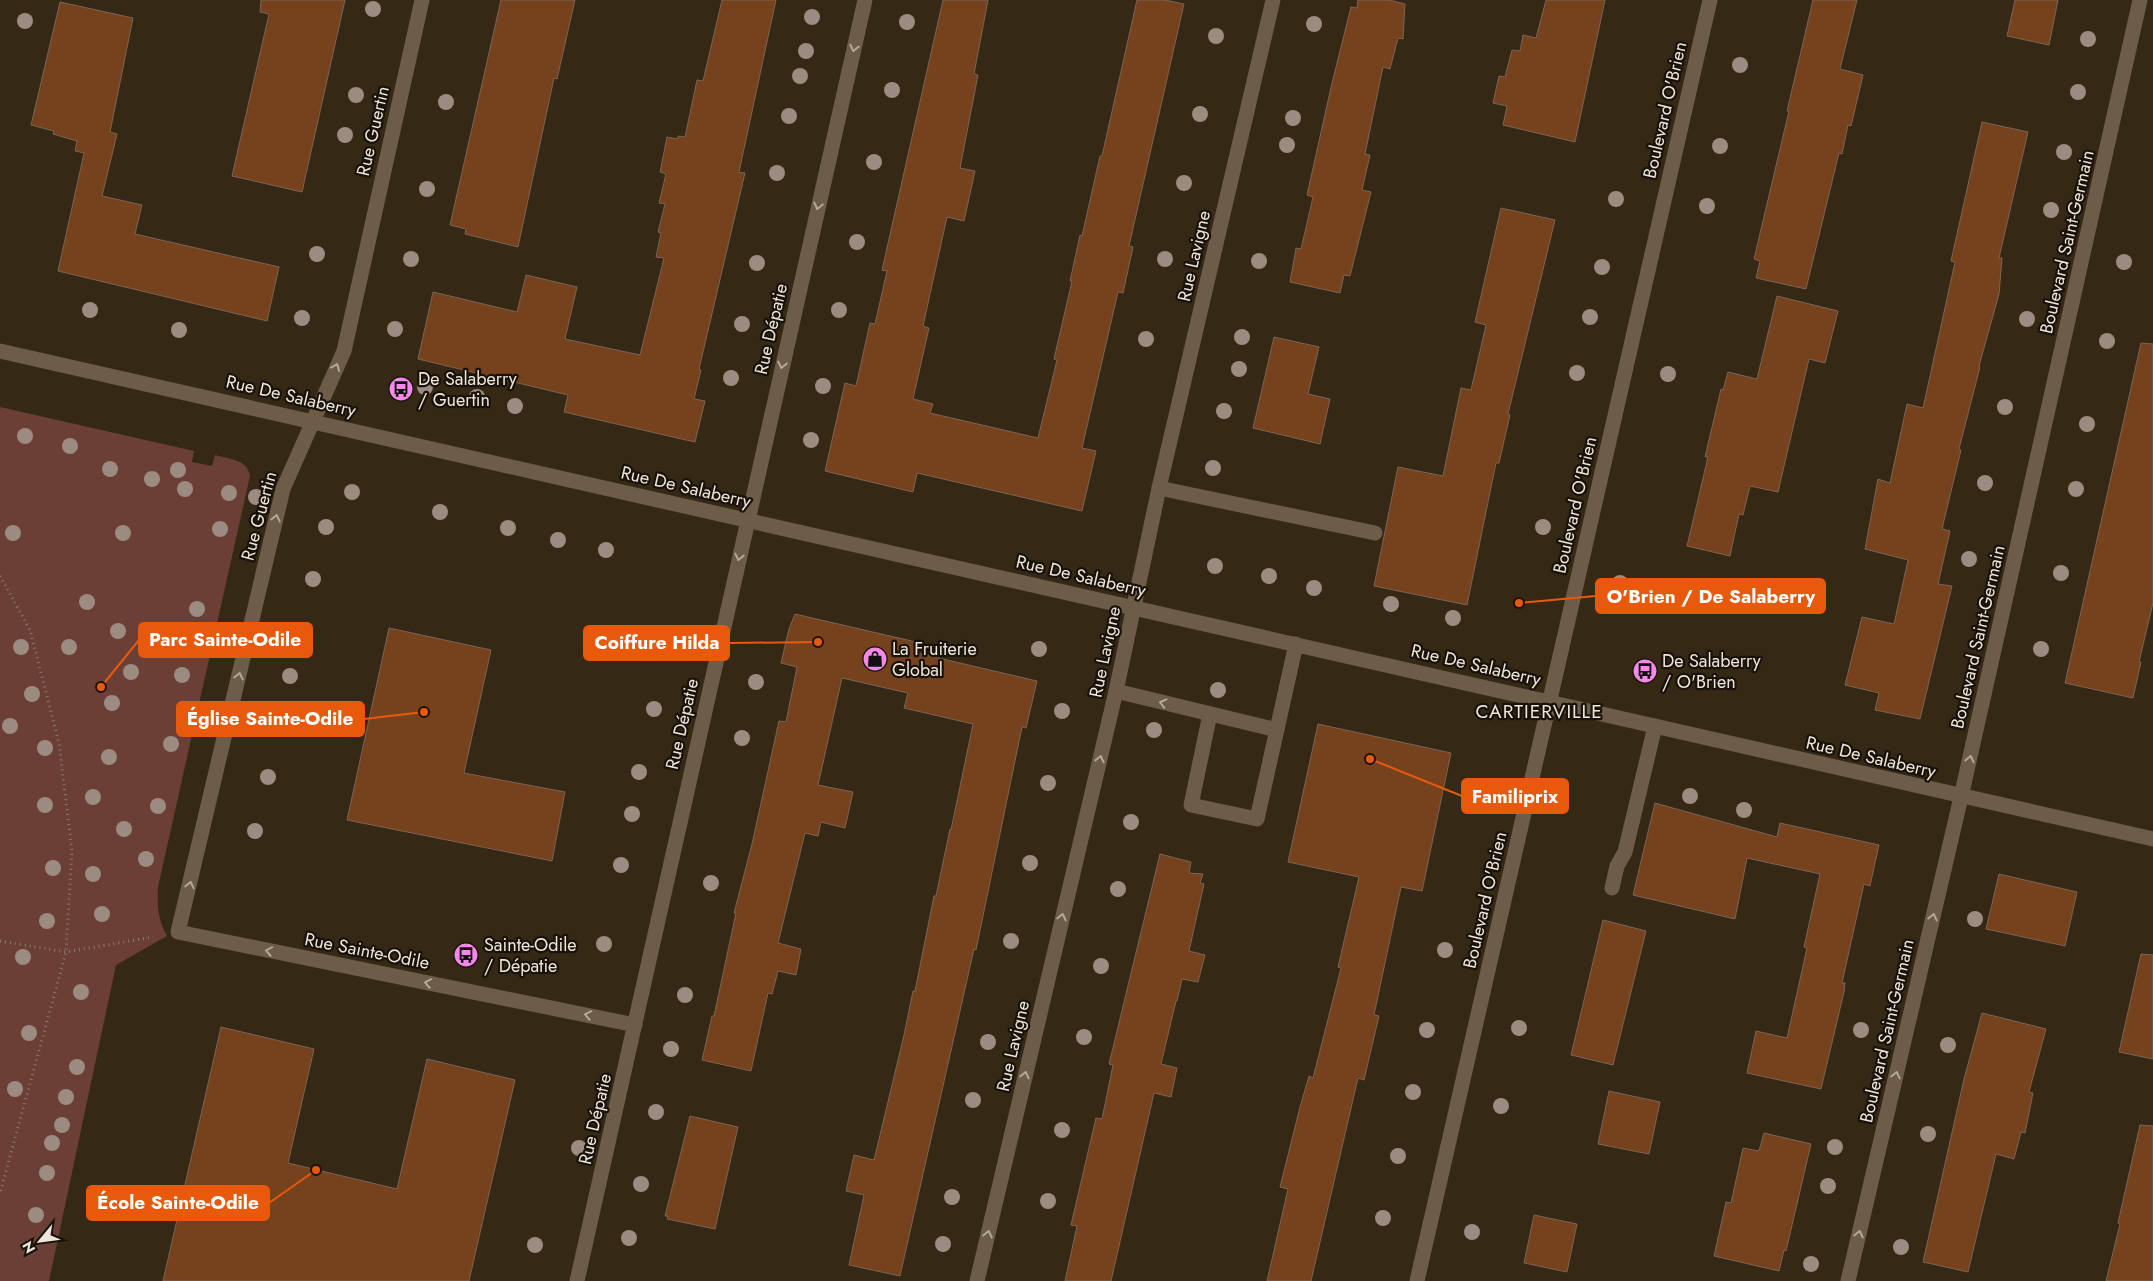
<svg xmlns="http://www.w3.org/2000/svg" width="2153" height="1281" font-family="Jost,sans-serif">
	<rect width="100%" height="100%" fill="#352815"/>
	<path fill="#6b3f36" d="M0,407L194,451L192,462L212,466L215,455C228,459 248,459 250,476L158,887C157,905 158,920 167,936L116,965L49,1281H0Z"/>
	<g fill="#76421d" stroke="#7c6456">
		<path d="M261,0H345L302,192L232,176L269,14L260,12Z"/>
		<path d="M501,0H575L557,79L554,78L518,247L465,234L466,229L450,225Z"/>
		<path d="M722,0H776L739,172L745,173L699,369L701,370L694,399L705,401L695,442L564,412L568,395L418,359L433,292L517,312L526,275L577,287L565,339L640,355L664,258L656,257L661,233L658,232L665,204L659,203L666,174L660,172L667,137L678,139V136L685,137L697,80L703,81Z"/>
		<path d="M943,0H988L974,74L978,75L960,168L975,171L964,221L947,217L923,326L929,328L913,399L933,404L930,413L1038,438L1057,360L1054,359L1072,281H1070L1080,235L1082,236L1100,156H1102L1137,0H1165L1184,4L1129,246L1133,247L1123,293L1118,292L1082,448L1096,451L1082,511L917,473L913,492L825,471L845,383L856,386L870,323L875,324L887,271L882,270Z"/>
		<path d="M1358,0H1389L1405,4L1403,39L1398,38L1390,69L1383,67L1365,154L1370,155L1362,190L1371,192L1350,276L1344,275L1340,293L1290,282L1296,248L1301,249L1313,197L1307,195L1332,83L1351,7L1357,8Z"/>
		<path d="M1546,0H1605L1575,142L1503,125L1507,106L1493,103L1499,76L1505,77L1512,50L1520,51L1523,35L1536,38Z"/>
		<path d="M1813,0H1857L1840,69L1863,75L1851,126L1848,125L1842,154L1839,153L1806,289L1756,278L1760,261L1754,259L1789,111H1787Z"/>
		<path d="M2015,0H2058L2049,45L2007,36Z"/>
		<path d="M60,2L133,18L110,132L117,134L102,196L142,205L135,234L279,267L267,321L58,271L84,153L75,151L77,141L53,134L54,131L31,125Z"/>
		<path d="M1982,122L2028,132L1999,258H2002L1999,294L1979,366L1980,367L1959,449L1961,450L1942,529L1950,531L1938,584L1952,586L1920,719L1875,710L1879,693L1845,685L1862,617L1894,624L1908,560L1865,549L1878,479L1890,483L1907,404L1923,408L1955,262L1951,261Z"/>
		<path d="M1501,208L1555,220L1508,414L1510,415L1499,463H1496L1467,605L1374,586L1398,467L1443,476L1461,388L1471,390L1486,325L1475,322Z"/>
		<path d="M1777,296L1838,311L1825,363L1809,359L1778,492L1750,486L1743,515L1739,514L1730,556L1687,546L1708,457H1705L1721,389L1723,390L1728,372L1757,379Z"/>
		<path d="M1274,337L1319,347L1308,394L1330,399L1320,444L1253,428Z"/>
		<path d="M2141,343L2153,344V603L2139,662H2141L2133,698L2065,683Z"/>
		<path d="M795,614L916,642L915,645L919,646L917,653L1037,681L1026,728L1022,727L976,950L974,949L900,1276L849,1265L864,1195L846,1191L854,1155L874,1160L904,1035L913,991H915L934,896H936L950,829L951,830L973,724L904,708L908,693L842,678L818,785L853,792L845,828L821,822L818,836L805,833L778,943L801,949L796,975L778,971L772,994L768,993L751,1071L702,1060L712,1016H714L736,913H734L752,844L779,721L786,722L797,667L781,663L789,629Z"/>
		<path d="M389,628L491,650L464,773L565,792L552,861L347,820Z"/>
		<path d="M1318,724L1451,753L1422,891L1401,887L1374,1015L1379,1016L1364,1080L1358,1078L1311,1281H1267L1288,1189L1280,1187L1300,1107L1309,1076L1313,1078L1341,968L1338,967L1359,877L1288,862Z"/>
		<path d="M1655,803L1777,837L1780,823L1879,845L1870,886L1864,884L1842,983H1845L1844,992L1821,1089L1747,1073L1756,1031L1787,1038L1807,948L1804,947L1820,874L1747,858L1735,919L1633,895Z"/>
		<path d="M1160,854L1191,862L1189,873L1203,874L1200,883L1204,884L1189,951L1205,955L1198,982L1182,979L1177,1001H1176L1161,1064L1177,1068L1171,1097L1154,1093L1111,1281H1065L1077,1226L1071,1225L1096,1118L1102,1119L1113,1065L1109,1064Z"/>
		<path d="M1999,874L2077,892L2065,946L1986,929Z"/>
		<path d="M1603,920L1646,931L1613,1065L1571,1055Z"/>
		<path d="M2141,954L2153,955V1059L2119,1052Z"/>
		<path d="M1982,1013L2046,1029L2029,1092L2033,1093L2025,1133L2021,1132L2014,1159L1996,1154L1968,1272L1923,1262L1964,1079Z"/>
		<path d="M221,1027L314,1049L288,1163L397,1189L427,1059L515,1080L469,1281H163Z"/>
		<path d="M1609,1091L1660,1102L1649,1154L1598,1144Z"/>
		<path d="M690,1116L738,1127L715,1229L667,1219L668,1216H665Z"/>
		<path d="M2140,1125L2153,1126V1281H2106L2120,1224L2118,1223Z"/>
		<path d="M1764,1133L1811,1144L1786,1251L1784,1250L1779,1271L1714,1256L1726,1202L1731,1203L1743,1148L1759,1151Z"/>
		<path d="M1534,1215L1577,1224L1567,1272L1524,1263Z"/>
	</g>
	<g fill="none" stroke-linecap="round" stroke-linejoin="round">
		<g stroke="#887d6d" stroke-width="3" stroke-dasharray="1 4" stroke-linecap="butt">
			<path d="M0,576L30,630L59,743L72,851L66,952L0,1193"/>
			<path d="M0,941L66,952L153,937"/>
		</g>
		<g stroke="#6c5c48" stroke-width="15">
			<path d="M1159,488L1375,533"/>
			<path d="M1116,691L1277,730"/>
			<path d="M1210,714L1191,805L1257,819L1296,644"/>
			<path d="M1612,888L1617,866L1625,852L1655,726"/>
		</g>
		<g stroke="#6c5c48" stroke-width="15">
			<path d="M422,0L344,351L283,489L178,932L635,1025"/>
			<path d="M577,1281L865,0"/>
			<path d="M977,1281L1116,691L1159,488L1273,0"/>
			<path d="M1848,1281L1961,797L2140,0"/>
		</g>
		<g stroke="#6c5c48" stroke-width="15">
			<path d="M0,351L2153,839"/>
			<path d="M1417,1281L1710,0"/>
		</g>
	</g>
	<g fill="#9c8b80">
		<circle cx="373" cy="9" r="8"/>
		<circle cx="812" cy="17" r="8"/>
		<circle cx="25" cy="21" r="8"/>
		<circle cx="907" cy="22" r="8"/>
		<circle cx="1314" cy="24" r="8"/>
		<circle cx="1216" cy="36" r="8"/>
		<circle cx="2088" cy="39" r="8"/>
		<circle cx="806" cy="51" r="8"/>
		<circle cx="1740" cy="65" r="8"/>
		<circle cx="800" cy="76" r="8"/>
		<circle cx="892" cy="90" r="8"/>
		<circle cx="2078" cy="92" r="8"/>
		<circle cx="356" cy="95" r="8"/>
		<circle cx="446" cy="102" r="8"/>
		<circle cx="1200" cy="114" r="8"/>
		<circle cx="789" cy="116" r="8"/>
		<circle cx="1293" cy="118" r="8"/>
		<circle cx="345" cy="135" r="8"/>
		<circle cx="1287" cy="145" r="8"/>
		<circle cx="1720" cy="146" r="8"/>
		<circle cx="2064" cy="152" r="8"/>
		<circle cx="874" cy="162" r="8"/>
		<circle cx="777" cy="173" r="8"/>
		<circle cx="1184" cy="183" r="8"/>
		<circle cx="427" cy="189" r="8"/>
		<circle cx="1616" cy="199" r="8"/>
		<circle cx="1707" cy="206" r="8"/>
		<circle cx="2051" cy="210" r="8"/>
		<circle cx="857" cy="242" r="8"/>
		<circle cx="317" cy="254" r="8"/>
		<circle cx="411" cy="259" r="8"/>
		<circle cx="1165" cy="259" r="8"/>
		<circle cx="1259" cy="261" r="8"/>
		<circle cx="2124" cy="262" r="8"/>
		<circle cx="757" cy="263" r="8"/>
		<circle cx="1602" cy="267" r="8"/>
		<circle cx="90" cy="310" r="8"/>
		<circle cx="839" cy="310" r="8"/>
		<circle cx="1590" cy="317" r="8"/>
		<circle cx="302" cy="318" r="8"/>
		<circle cx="2027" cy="319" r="8"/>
		<circle cx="742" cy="324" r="8"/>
		<circle cx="395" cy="329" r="8"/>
		<circle cx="179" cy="330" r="8"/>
		<circle cx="1242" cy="337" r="8"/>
		<circle cx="1146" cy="339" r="8"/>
		<circle cx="2107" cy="341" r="8"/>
		<circle cx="1239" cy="369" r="8"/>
		<circle cx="1577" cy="373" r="8"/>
		<circle cx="1668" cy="374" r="8"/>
		<circle cx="731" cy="378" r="8"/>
		<circle cx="823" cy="386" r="8"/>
		<circle cx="425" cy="387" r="8"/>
		<circle cx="477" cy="397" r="8"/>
		<circle cx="515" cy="406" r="8"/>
		<circle cx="2005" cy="407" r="8"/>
		<circle cx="1224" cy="411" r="8"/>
		<circle cx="2087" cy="424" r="8"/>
		<circle cx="25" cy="436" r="8"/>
		<circle cx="811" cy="440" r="8"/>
		<circle cx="70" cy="446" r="8"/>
		<circle cx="1213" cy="468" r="8"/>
		<circle cx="110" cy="469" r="8"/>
		<circle cx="178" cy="470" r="8"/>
		<circle cx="152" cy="479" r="8"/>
		<circle cx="1985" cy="483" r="8"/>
		<circle cx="185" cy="489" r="8"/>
		<circle cx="2076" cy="489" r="8"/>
		<circle cx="352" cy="492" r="8"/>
		<circle cx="229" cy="493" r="8"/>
		<circle cx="256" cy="497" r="8"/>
		<circle cx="440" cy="512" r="8"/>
		<circle cx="326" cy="527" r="8"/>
		<circle cx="1543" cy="527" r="8"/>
		<circle cx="508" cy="528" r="8"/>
		<circle cx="220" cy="529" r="8"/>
		<circle cx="13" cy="533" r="8"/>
		<circle cx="123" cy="533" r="8"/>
		<circle cx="558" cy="540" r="8"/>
		<circle cx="606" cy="550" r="8"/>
		<circle cx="1969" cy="559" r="8"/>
		<circle cx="1215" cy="566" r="8"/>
		<circle cx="2061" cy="573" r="8"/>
		<circle cx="1269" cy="576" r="8"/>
		<circle cx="313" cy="579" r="8"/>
		<circle cx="1620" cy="583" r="8"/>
		<circle cx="1314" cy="588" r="8"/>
		<circle cx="87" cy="602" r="8"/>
		<circle cx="1391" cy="604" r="8"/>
		<circle cx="197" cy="609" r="8"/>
		<circle cx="1453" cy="618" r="8"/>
		<circle cx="300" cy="630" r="8"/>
		<circle cx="118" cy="631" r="8"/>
		<circle cx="21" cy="647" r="8"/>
		<circle cx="69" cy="647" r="8"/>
		<circle cx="1039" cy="649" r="8"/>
		<circle cx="2041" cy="649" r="8"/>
		<circle cx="131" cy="672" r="8"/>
		<circle cx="182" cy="675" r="8"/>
		<circle cx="290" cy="676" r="8"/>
		<circle cx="756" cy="682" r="8"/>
		<circle cx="1218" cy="690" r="8"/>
		<circle cx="32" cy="694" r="8"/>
		<circle cx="112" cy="703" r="8"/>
		<circle cx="654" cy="709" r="8"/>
		<circle cx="1062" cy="711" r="8"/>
		<circle cx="10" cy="726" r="8"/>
		<circle cx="1154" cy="730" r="8"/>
		<circle cx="742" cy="738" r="8"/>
		<circle cx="171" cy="744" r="8"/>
		<circle cx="45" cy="748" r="8"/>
		<circle cx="109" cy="757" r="8"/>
		<circle cx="639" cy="772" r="8"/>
		<circle cx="268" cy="777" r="8"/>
		<circle cx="1048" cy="783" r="8"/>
		<circle cx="1690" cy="796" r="8"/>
		<circle cx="93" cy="797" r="8"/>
		<circle cx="45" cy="805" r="8"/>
		<circle cx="158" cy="806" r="8"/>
		<circle cx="1744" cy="810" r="8"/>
		<circle cx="632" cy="814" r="8"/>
		<circle cx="1131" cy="822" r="8"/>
		<circle cx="124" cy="829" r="8"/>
		<circle cx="255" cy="831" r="8"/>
		<circle cx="146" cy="859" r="8"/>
		<circle cx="1030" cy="863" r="8"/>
		<circle cx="621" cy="865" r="8"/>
		<circle cx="53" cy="868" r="8"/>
		<circle cx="93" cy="874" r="8"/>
		<circle cx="711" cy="883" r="8"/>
		<circle cx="1118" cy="889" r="8"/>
		<circle cx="102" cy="914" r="8"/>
		<circle cx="1975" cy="919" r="8"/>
		<circle cx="47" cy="921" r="8"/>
		<circle cx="1011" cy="941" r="8"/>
		<circle cx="604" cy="944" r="8"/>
		<circle cx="1445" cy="950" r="8"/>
		<circle cx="23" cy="957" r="8"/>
		<circle cx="1101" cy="966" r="8"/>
		<circle cx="81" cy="992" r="8"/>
		<circle cx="685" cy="995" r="8"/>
		<circle cx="1519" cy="1028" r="8"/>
		<circle cx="1427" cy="1030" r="8"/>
		<circle cx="1861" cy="1030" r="8"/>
		<circle cx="29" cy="1033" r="8"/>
		<circle cx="1084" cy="1037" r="8"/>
		<circle cx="988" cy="1042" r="8"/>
		<circle cx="1948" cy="1045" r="8"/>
		<circle cx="671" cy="1049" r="8"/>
		<circle cx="77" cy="1067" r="8"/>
		<circle cx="15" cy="1089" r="8"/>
		<circle cx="1413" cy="1092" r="8"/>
		<circle cx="66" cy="1097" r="8"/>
		<circle cx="973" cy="1100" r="8"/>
		<circle cx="1501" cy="1106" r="8"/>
		<circle cx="656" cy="1112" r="8"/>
		<circle cx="62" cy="1125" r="8"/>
		<circle cx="1062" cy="1130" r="8"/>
		<circle cx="1928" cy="1134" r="8"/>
		<circle cx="52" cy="1143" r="8"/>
		<circle cx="1835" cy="1147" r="8"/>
		<circle cx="579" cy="1148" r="8"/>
		<circle cx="1398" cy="1156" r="8"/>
		<circle cx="47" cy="1173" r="8"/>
		<circle cx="641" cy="1184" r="8"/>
		<circle cx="1828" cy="1186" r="8"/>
		<circle cx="952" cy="1197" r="8"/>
		<circle cx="1048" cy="1201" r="8"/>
		<circle cx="36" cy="1215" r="8"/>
		<circle cx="1383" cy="1218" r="8"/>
		<circle cx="1472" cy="1232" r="8"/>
		<circle cx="629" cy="1238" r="8"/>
		<circle cx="943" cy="1244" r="8"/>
		<circle cx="535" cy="1245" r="8"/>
		<circle cx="1901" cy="1247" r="8"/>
		<circle cx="1811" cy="1264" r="8"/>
	</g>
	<defs><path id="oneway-chevron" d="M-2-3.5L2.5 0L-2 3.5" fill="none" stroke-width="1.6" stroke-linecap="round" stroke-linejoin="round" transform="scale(1.25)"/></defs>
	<g stroke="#b4a898">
		<use href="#oneway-chevron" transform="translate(854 48) rotate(103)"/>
		<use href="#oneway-chevron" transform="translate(818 206) rotate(103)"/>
		<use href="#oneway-chevron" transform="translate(782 365) rotate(103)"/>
		<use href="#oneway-chevron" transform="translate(336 367) rotate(-67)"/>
		<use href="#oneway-chevron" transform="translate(276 518) rotate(-77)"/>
		<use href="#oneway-chevron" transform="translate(739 557) rotate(102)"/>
		<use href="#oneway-chevron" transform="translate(239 676) rotate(-77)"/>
		<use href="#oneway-chevron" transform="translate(1163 703) rotate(-166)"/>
		<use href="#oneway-chevron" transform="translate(1100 759) rotate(-77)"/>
		<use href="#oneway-chevron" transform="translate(1970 759) rotate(-77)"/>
		<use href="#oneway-chevron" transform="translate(190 885) rotate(-77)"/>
		<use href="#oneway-chevron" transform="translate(1062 917) rotate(-77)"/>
		<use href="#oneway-chevron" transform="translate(1933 917) rotate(-77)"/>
		<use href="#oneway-chevron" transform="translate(269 951) rotate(-169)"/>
		<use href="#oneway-chevron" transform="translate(428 983) rotate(-169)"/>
		<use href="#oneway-chevron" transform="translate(588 1015) rotate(-169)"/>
		<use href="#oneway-chevron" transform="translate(1025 1075) rotate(-77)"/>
		<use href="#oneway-chevron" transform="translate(1896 1075) rotate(-77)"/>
		<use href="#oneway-chevron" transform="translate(988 1234) rotate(-77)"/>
		<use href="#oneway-chevron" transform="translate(1859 1234) rotate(-77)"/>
	</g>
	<defs>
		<symbol id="bus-disc" viewBox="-11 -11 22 22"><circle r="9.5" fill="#f788eb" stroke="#18120a"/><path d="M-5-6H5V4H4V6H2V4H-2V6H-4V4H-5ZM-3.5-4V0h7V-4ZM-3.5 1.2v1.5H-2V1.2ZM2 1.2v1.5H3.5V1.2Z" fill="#111"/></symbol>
		<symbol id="shop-disc" viewBox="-11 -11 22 22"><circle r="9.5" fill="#f788eb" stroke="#18120a"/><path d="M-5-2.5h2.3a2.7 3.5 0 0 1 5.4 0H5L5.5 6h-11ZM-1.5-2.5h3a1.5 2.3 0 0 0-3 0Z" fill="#111"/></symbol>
	</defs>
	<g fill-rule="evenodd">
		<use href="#bus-disc" x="387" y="375" width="28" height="28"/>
		<use href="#shop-disc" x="861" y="645" width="28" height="28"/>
		<use href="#bus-disc" x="1631" y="657" width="28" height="28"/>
		<use href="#bus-disc" x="452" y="941" width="28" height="28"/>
	</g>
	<g text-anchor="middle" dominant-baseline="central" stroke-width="4.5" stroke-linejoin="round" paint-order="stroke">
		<g font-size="18" fill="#efe6da" stroke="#18120a">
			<text transform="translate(1665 110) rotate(-77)">Boulevard O'Brien</text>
			<text transform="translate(373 131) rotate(-77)">Rue Guertin</text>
			<text transform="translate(2067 242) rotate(-77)">Boulevard Saint-Germain</text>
			<text transform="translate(1194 256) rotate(-77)">Rue Lavigne</text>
			<text transform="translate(771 329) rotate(-77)">Rue Dépatie</text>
			<text transform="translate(291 396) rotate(13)">Rue De Salaberry</text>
			<text transform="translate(686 487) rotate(13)">Rue De Salaberry</text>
			<text transform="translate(1575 505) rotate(-77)">Boulevard O'Brien</text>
			<text transform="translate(259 516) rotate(-75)">Rue Guertin</text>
			<text transform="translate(1081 576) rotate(13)">Rue De Salaberry</text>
			<text transform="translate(1978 637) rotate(-77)">Boulevard Saint-Germain</text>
			<text transform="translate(1105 652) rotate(-78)">Rue Lavigne</text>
			<text transform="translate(1476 665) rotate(13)">Rue De Salaberry</text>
			<text transform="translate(682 724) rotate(-77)">Rue Dépatie</text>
			<text transform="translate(1871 757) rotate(13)">Rue De Salaberry</text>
			<text transform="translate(1485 900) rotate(-77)">Boulevard O'Brien</text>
			<text transform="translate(367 951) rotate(11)">Rue Sainte-Odile</text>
			<text transform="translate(1887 1031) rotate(-77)">Boulevard Saint-Germain</text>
			<text transform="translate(1013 1046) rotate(-77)">Rue Lavigne</text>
			<text transform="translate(595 1119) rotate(-77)">Rue Dépatie</text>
		</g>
		<g font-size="18" fill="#efe6da" stroke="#18120a" text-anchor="start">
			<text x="418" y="379">De Salaberry<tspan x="418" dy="21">/ Guertin</tspan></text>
			<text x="892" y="649">La Fruiterie<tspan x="892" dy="21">Global</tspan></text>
			<text x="1662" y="661">De Salaberry<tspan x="1662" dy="21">/ O'Brien</tspan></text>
			<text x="484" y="945">Sainte-Odile<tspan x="484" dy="21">/ Dépatie</tspan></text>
		</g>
		<g font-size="19" letter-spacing="1" fill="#efe6da" stroke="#18120a">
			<text x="1539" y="711">CARTIERVILLE</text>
		</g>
	</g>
	<path fill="none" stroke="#e8590c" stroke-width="2" d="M1519 603L1596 596M101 687L139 640M818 642L729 643M424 712L364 719M1370 759L1462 796M316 1170L269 1203"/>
	<g fill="#e8590c" stroke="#18120a" stroke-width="2">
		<circle cx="1519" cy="603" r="5"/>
		<circle cx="101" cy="687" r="5"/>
		<circle cx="818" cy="642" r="5"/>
		<circle cx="424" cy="712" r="5"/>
		<circle cx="1370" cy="759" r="5"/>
		<circle cx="316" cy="1170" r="5"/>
	</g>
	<g fill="#e8590c" stroke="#e8590c" stroke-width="2">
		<rect x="1596" y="579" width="229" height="34" rx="5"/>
		<rect x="139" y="623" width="173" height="34" rx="5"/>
		<rect x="584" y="626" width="145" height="34" rx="5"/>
		<rect x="177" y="702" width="187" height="34" rx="5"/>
		<rect x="1462" y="779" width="106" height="34" rx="5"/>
		<rect x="87" y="1186" width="182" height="34" rx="5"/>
	</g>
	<g font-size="19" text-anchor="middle" font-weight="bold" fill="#fff">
		<text x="1711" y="603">O'Brien / De Salaberry</text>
		<text x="225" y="646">Parc Sainte-Odile</text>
		<text x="657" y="649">Coiffure Hilda</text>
		<text x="270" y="725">Église Sainte-Odile</text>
		<text x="1515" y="803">Familiprix</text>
		<text x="178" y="1209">École Sainte-Odile</text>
	</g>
	<g transform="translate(40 1241) rotate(241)" stroke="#18120a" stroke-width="4" paint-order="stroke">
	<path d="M0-4L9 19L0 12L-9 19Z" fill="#efe6da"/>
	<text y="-8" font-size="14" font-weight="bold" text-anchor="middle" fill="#efe6da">N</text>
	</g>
</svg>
